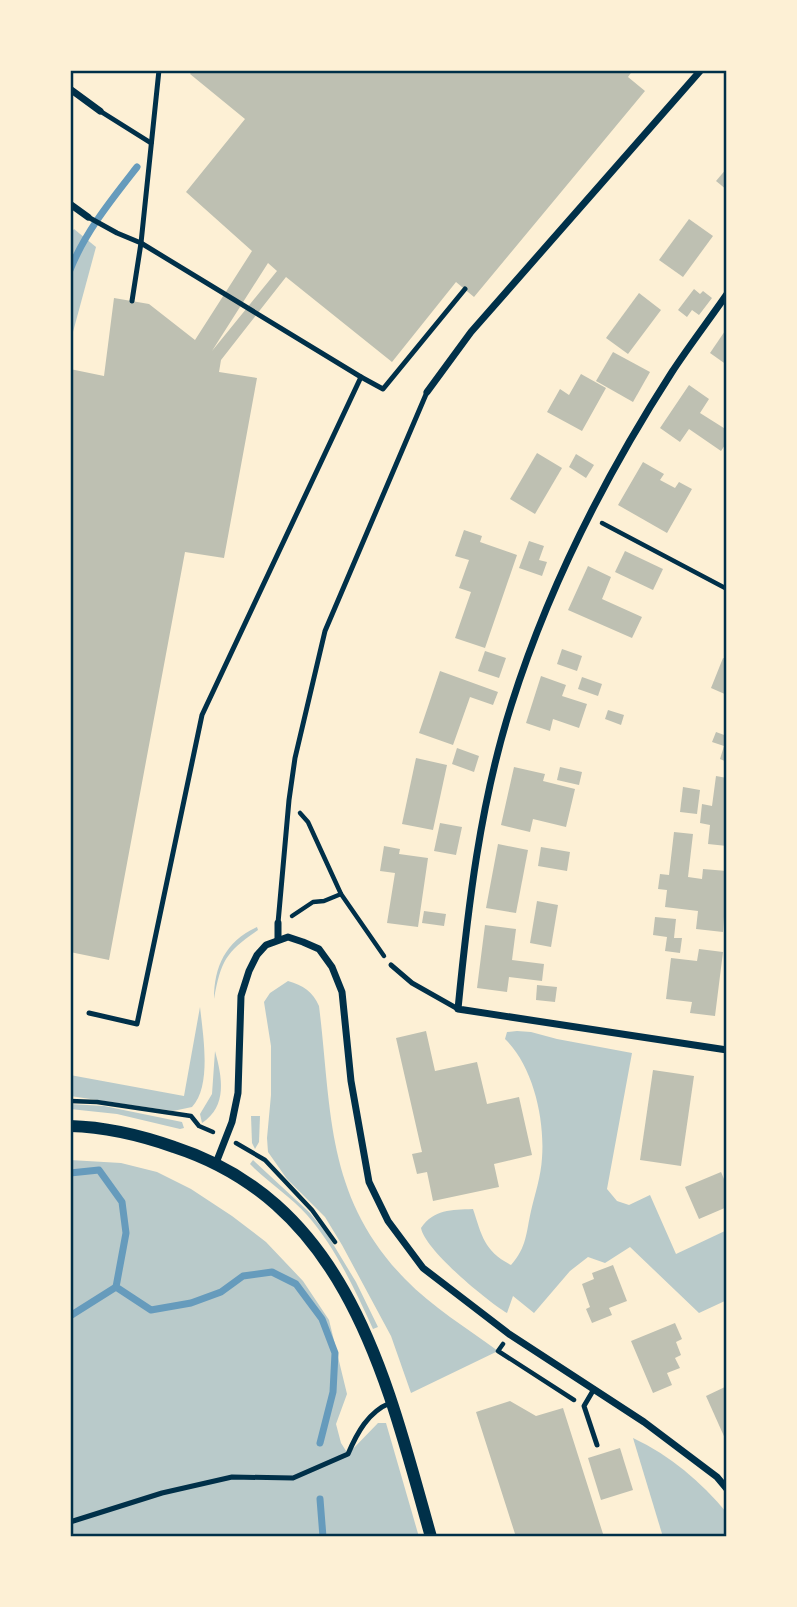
<svg xmlns="http://www.w3.org/2000/svg" width="797" height="1607" font-family="'DM Sans',sans-serif">
  <style>
    .green { fill: #b9caca }
    .lines { fill: none; stroke-linecap: round; stroke-linejoin: round }
    .stream { stroke: #669bbc; stroke-width: 7 }
    .building { fill: #bec0b2; fill-rule: evenodd }
    .path { stroke: #003049; stroke-width: 4.5 }
    .service { stroke: #003049; stroke-width: 5 }
    .minor { stroke: #003049; stroke-width: 7 }
    .tertiary { stroke: #003049; stroke-width: 12 }
    .neatline { fill: none; stroke: #003049; stroke-width: 2.5 }
  </style>
  <rect width="100%" height="100%" fill="#fdf0d5"/>
  <g class="green">
    <polygon points="74,229 96,247 70,343 70,235"/>
    <path d="M257,927L258,930C226,952 221,960 214,999C214,966 226,941 257,927Z"/>
    <path d="M288,981C303,985 313,992 319,1006C332,1111 325,1196 405,1279C432,1307 467,1328 498,1351L411,1393L391,1336L342,1245L325,1217L287,1179L268,1152L267,1138L271,1095V1046L264,1002L270,993Z"/>
    <path d="M200,1007C203,1035 212,1086 192,1107L173,1111L70,1096V1075L184,1096Z"/>
    <path d="M517,1031L531,1032L557,1039L632,1053L607,1189L617,1201L629,1205L650,1195L676,1254L727,1230V1300L699,1313L630,1247L605,1263L588,1257L570,1271L534,1313L513,1296L507,1313C487,1301 425,1250 421,1228C434,1209 451,1210 473,1209C482,1236 484,1251 511,1265C527,1247 526,1233 531,1211C535,1194 541,1176 542,1158C545,1119 533,1066 505,1039L507,1032Z"/>
    <path d="M215,1051C222,1077 228,1106 202,1123L200,1114L212,1094Z"/>
    <polygon points="70,1104 104,1106 182,1122 184,1128 180,1129 117,1114 70,1109"/>
    <polygon points="251,1116 260,1116 259,1142 255,1149 252,1143"/>
    <polygon points="70,1160 121,1163 157,1172 191,1189 232,1216 266,1242 303,1281 329,1320 347,1394 336,1424 341,1443 348,1454 378,1423 386,1423 419,1537 70,1537"/>
    <path d="M253,1160L309,1212L327,1234L356,1282L378,1327L373,1329C355,1290 336,1248 307,1215C292,1198 271,1184 254,1168L250,1164Z"/>
    <path d="M633,1438C671,1456 700,1481 727,1513V1537H663Z"/>
  </g>
  <g class="lines">
    <g class="stream">
      <path d="M70,270C85,232 112,199 137,167"/>
      <polyline points="70,1173 99,1170 122,1202 126,1233 116,1287 151,1310 191,1303 221,1292 243,1276 272,1272 296,1284 322,1319 335,1353 333,1392 320,1443"/>
      <polyline points="70,1316 116,1287"/>
      <polyline points="320,1499 323,1537"/>
    </g>
  </g>
  <g class="building">
    <path d="M193,70H633L628,77L645,91L474,297L456,282L392,362L286,277L221,360L219,372L257,378L224,558L185,552L109,960L70,952V369L104,376L114,298L149,304L195,340L252,251L186,192L245,119L190,74ZM268,263L277,271L212,351Z"/>
    <polygon points="727,168 727,190 716,181"/>
    <polygon points="689,219 713,236 683,277 659,260"/>
    <polygon points="694,289 700,294 703,291 712,298 699,315 692,310 687,317 678,310"/>
    <polygon points="639,293 661,310 628,354 606,338"/>
    <polygon points="727,328 727,365 710,353"/>
    <polygon points="613,352 650,372 633,402 596,381"/>
    <polygon points="581,374 606,388 582,431 547,412 560,389 569,395"/>
    <polygon points="689,385 709,399 700,413 727,430 727,442 721,451 689,429 680,442 660,428"/>
    <polygon points="537,453 562,468 535,514 510,499"/>
    <polygon points="576,454 594,465 586,478 569,467"/>
    <polygon points="643,462 664,474 660,480 675,488 679,482 692,489 667,533 618,505"/>
    <polygon points="464,530 482,536 480,542 517,555 485,648 455,638 471,592 459,588 469,560 455,556"/>
    <polygon points="529,541 544,546 539,560 547,562 542,576 519,568"/>
    <polygon points="625,551 663,569 653,590 615,572"/>
    <polygon points="588,566 611,577 602,599 642,617 632,638 568,610"/>
    <polygon points="562,649 582,656 577,671 557,664"/>
    <polygon points="485,651 506,658 499,678 478,671"/>
    <polygon points="723,658 727,659 727,695 711,688"/>
    <polygon points="440,671 498,692 493,705 470,697 453,745 419,733"/>
    <polygon points="541,676 566,685 562,696 587,704 579,728 553,719 550,731 526,723"/>
    <polygon points="582,677 602,684 598,696 578,689"/>
    <polygon points="608,710 624,715 621,725 605,719"/>
    <polygon points="716,732 727,736 727,762 720,759 724,746 712,742"/>
    <polygon points="457,748 479,756 474,772 452,764"/>
    <polygon points="416,758 447,765 433,830 402,824"/>
    <polygon points="514,767 545,774 543,781 575,789 566,827 533,819 530,832 501,825"/>
    <polygon points="560,767 582,772 579,785 557,780"/>
    <polygon points="716,776 727,778 727,846 708,844 710,825 700,823 702,804 712,806"/>
    <polygon points="683,787 700,790 697,814 680,812"/>
    <polygon points="440,823 462,827 456,855 434,851"/>
    <polygon points="674,832 693,834 688,877 702,879 703,869 727,871 723,932 696,929 698,911 665,907 667,890 658,889 660,874 669,875"/>
    <polygon points="498,844 528,850 516,913 486,908"/>
    <polygon points="384,846 400,849 399,854 428,858 418,927 387,923 395,873 380,871"/>
    <polygon points="541,847 570,852 567,871 538,866"/>
    <polygon points="537,901 558,905 551,947 530,943"/>
    <polygon points="424,911 446,914 444,926 422,923"/>
    <polygon points="655,917 676,919 674,938 682,938 680,953 665,951 667,937 653,935"/>
    <polygon points="485,925 516,929 512,960 544,964 542,981 509,977 507,992 477,988"/>
    <polygon points="699,949 723,952 715,1016 690,1013 692,1002 666,999 671,958 697,961"/>
    <polygon points="537,985 557,987 555,1002 536,1000"/>
    <polygon points="426,1031 435,1071 477,1062 487,1104 519,1097 532,1155 494,1164 499,1187 433,1201 427,1172 417,1174 412,1154 422,1152 396,1038"/>
    <polygon points="653,1070 694,1076 681,1166 640,1160"/>
    <polygon points="721,1172 727,1186 727,1207 699,1219 685,1187"/>
    <polygon points="613,1265 627,1301 609,1308 612,1315 592,1323 586,1309 590,1307 582,1284 594,1279 592,1273"/>
    <polygon points="675,1323 682,1339 676,1342 681,1355 675,1358 680,1368 667,1373 672,1385 653,1393 631,1341"/>
    <polygon points="727,1386 727,1443 706,1396"/>
    <polygon points="510,1401 536,1416 563,1408 604,1537 516,1537 476,1412"/>
    <polygon points="620,1448 633,1490 601,1500 588,1458"/>
  </g>
  <g class="lines">
    <g class="path">
      <polyline points="602,523 727,589"/>
      <polyline points="300,813 308,822 341,894 384,956"/>
      <polyline points="292,916 313,902 324,901 341,894"/>
      <polyline points="70,1101 97,1102 191,1116 199,1126 213,1132"/>
      <polyline points="236,1143 265,1160 312,1210 335,1242"/>
      <polyline points="503,1344 498,1351 574,1400"/>
    </g>
    <g class="service">
      <polyline points="100,111 151,143"/>
      <polyline points="88,217 117,233 141,243 361,377"/>
      <polyline points="132,301 141,243 159,70"/>
      <polyline points="278,923 289,800 295,758 325,631 427,392"/>
      <polyline points="391,965 412,983 458,1009"/>
      <polyline points="89,1013 137,1024 202,715 361,377 383,389 465,289"/>
      <polyline points="594,1389 584,1406 597,1445"/>
      <path d="M70,1522L162,1493L232,1477L293,1478L348,1454C357,1433 368,1412 390,1403"/>
    </g>
    <g class="minor">
      <polyline points="70,89 100,111"/>
      <polyline points="70,204 88,217"/>
      <path d="M727,294C709,320 689,346 672,372C605,476 548,588 511,706C480,804 468,907 458,1009L727,1050"/>
      <polyline points="427,392 471,332 701,70"/>
      <polyline points="278,923 278,939"/>
      <polyline points="216,1163 232,1122 238,1093 241,996 249,971 257,955 266,945 288,937 303,942 319,949 332,967 342,992 351,1081 369,1182 388,1221 423,1268 509,1334 644,1422 717,1477 727,1489"/>
    </g>
    <path class="tertiary" d="M70,1126C106,1127 140,1135 174,1147C349,1204 387,1381 431,1537"/>
  </g>
  <rect width="797" height="1607" fill="none" stroke="#fdf0d5" stroke-width="144"/>
  <rect x="72" y="72" width="653" height="1463" class="neatline"/>
</svg>
